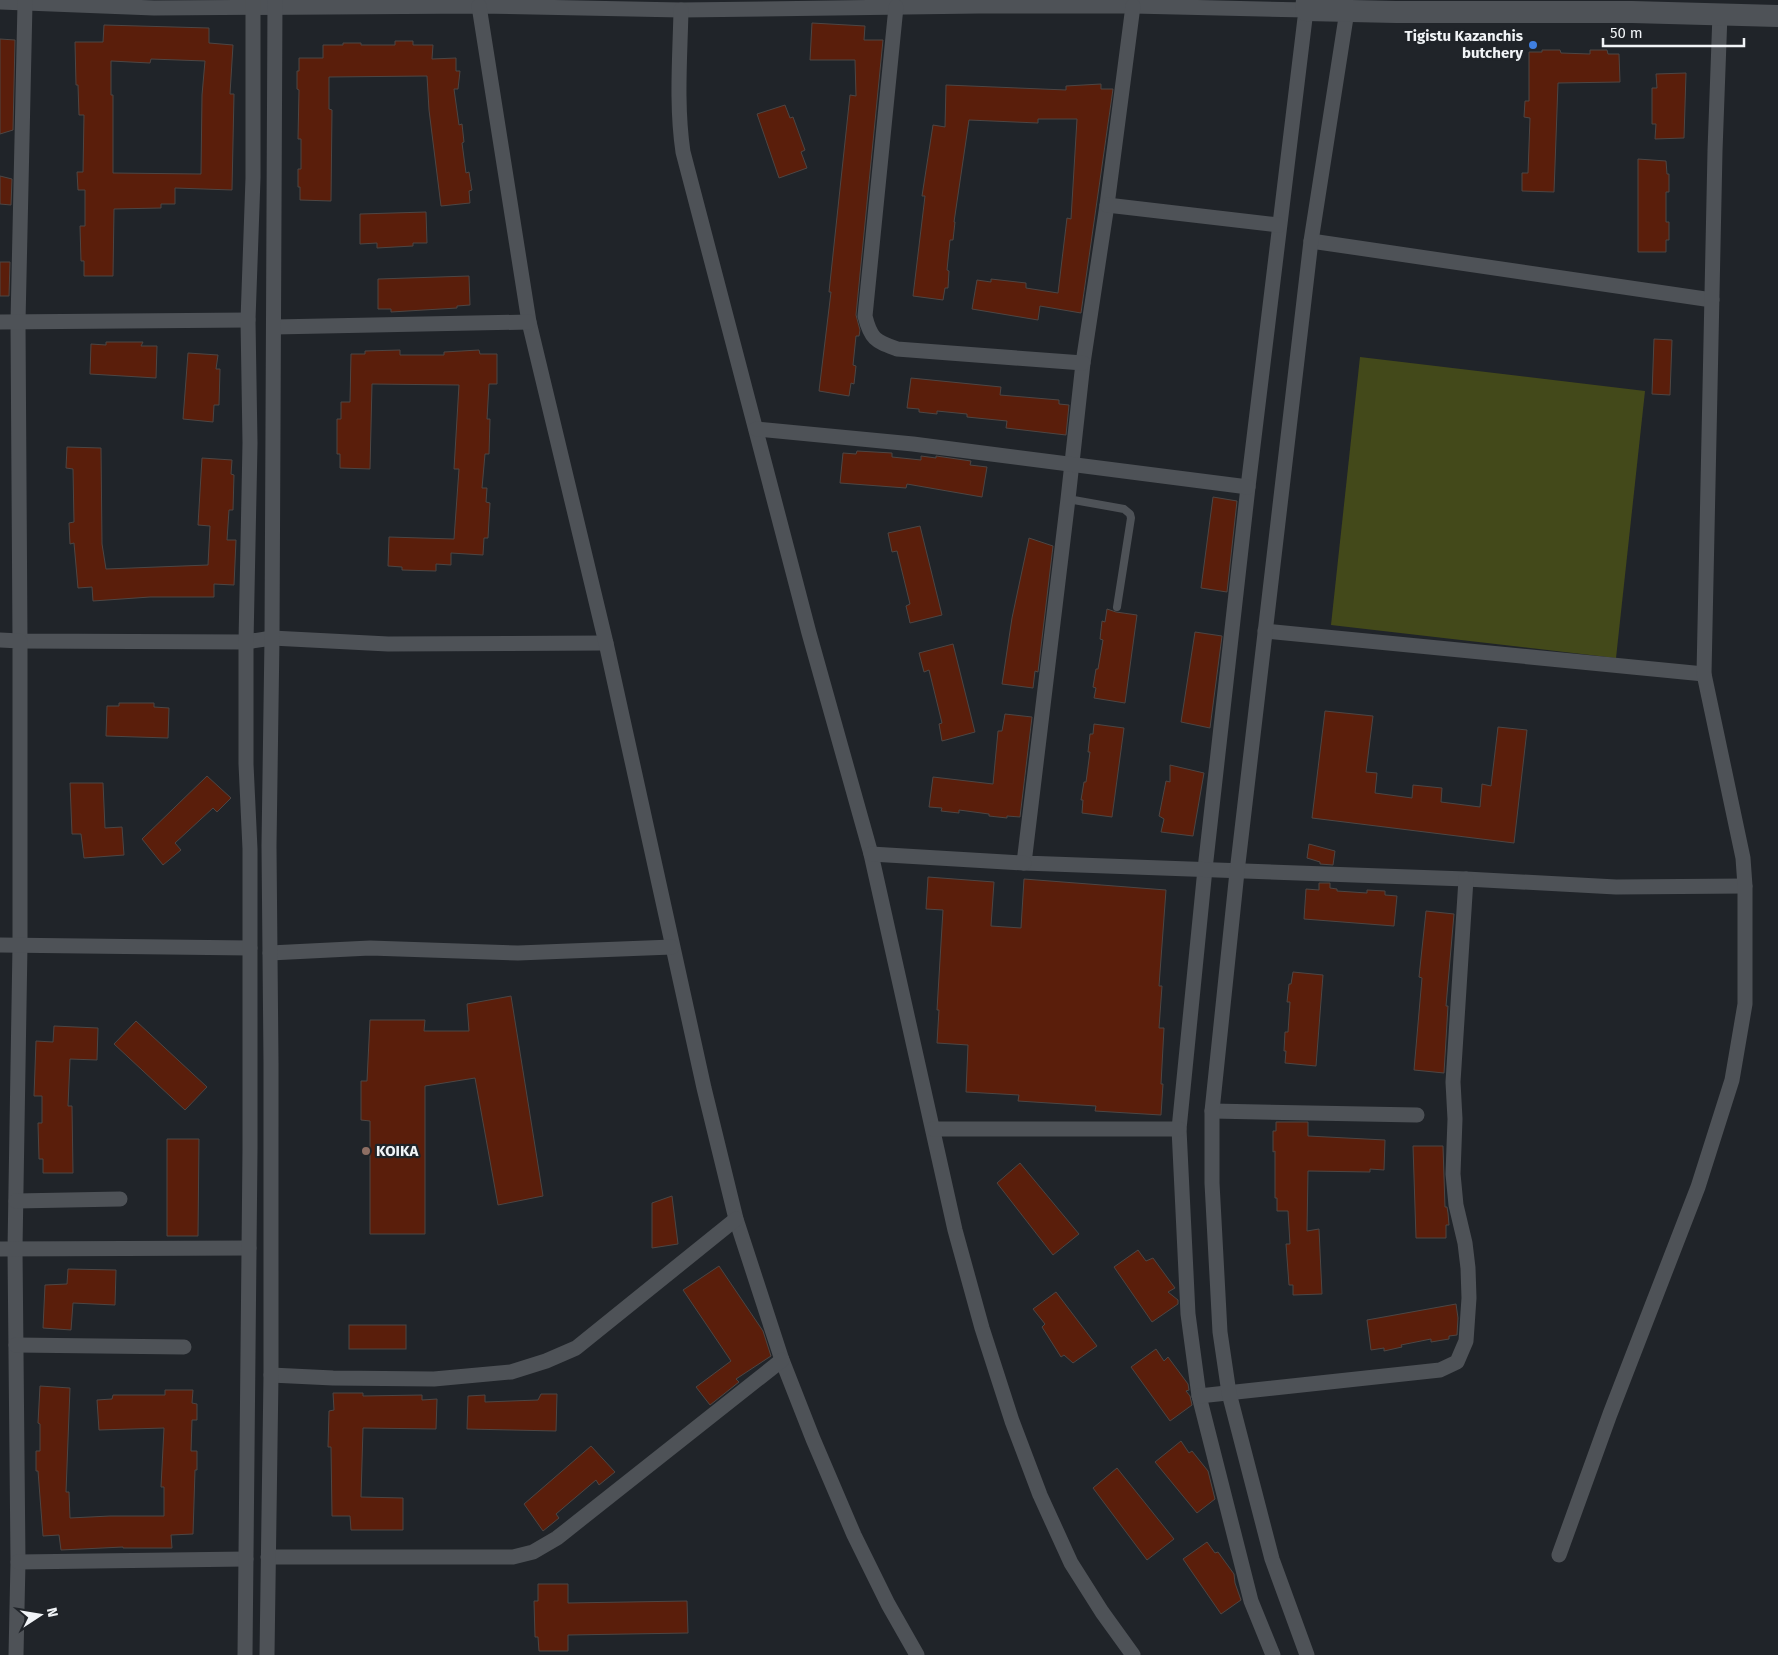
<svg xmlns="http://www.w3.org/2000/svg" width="1778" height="1655" font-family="'Fira Sans',sans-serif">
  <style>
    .green { fill: #43491a }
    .building { fill: #5a1e0b; stroke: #4d4644; fill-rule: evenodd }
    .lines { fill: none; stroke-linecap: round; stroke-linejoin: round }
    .lane { stroke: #4e5257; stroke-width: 8 }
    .street { stroke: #4e5257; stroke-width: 15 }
    .secondary { stroke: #4e5257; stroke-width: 22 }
    .shop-dot { fill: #3f7fe0; stroke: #202429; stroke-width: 2 }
    .education-dot { fill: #8d6e63; stroke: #202429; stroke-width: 2 }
    .labels { text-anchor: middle; stroke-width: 4.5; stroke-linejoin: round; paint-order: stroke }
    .poi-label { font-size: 15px; font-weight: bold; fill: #f1f4f7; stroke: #202429; text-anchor: end }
  </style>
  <rect width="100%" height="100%" fill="#202429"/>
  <polygon class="green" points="1360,357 1645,391 1616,658 1331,625"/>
  <g class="building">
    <polygon points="812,23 865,26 864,40 883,40 856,315 860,330 859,336 856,336 853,365 856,366 854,384 851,383 849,396 819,391 831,292 829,292 850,95 856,96 855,60 810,60"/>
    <path d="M104,25L209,28V43L233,45L230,94H234L232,190L175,188V204H161V208L114,209L113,276H84V261H81L80,226H85V190H78L77,172H83L84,115H79L78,85H76L75,42H103ZM151,59L205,61L202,95L201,174L113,173V95H111V61L150,63Z"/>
    <polygon points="0,39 15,40 13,130 0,134"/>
    <polygon points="395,41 413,41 413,45 433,45 432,59 456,58 456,71 460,71 458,89 454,89 459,125 462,124 464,142 462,143 466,173 469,172 472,190 469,191 470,203 441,206 429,110 427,76 329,77 329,109 332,110 331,201 300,200 300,187 298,187 298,169 301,169 301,139 298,139 299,90 297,89 297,71 299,71 299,58 323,58 323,45 343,45 343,43 361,43 361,45 395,45"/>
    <polygon points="1542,50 1560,50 1561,53 1590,54 1590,50 1607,50 1608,54 1619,54 1620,82 1558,83 1554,192 1522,191 1522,173 1528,173 1530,118 1524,117 1525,101 1529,101 1529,52 1542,52"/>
    <polygon points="1686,73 1684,138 1655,139 1656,124 1652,124 1652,88 1657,88 1656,74"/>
    <polygon points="1101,84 1101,89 1113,89 1081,313 1040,306 1038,320 972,309 977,280 991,282 991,279 1026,283 1026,288 1058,293 1067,218 1071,219 1077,119 1038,119 1038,123 969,120 954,222 955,222 953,240 950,240 947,270 949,271 948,288 945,288 943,300 913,296 925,196 922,196 933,125 945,127 946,85 1066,90 1066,86"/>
    <polygon points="785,105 790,118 793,117 805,150 801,152 807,168 779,178 757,114"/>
    <polygon points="1638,159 1666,161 1667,174 1669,174 1669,192 1666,192 1666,222 1669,222 1669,240 1666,240 1666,252 1638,252"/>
    <polygon points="0,176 12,179 11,205 0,204"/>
    <polygon points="426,212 427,243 413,243 413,246 377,248 377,243 360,244 360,214"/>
    <polygon points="0,262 10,262 9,296 0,296"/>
    <polygon points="469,276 470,305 457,306 457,308 391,312 391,309 378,309 378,279"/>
    <polygon points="1654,339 1672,340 1670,395 1652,394"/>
    <polygon points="106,342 143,342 141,346 157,346 156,378 90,374 91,344 106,345"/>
    <polygon points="400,350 400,355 444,355 444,352 479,350 480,354 497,354 497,384 489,384 487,419 490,419 489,454 485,454 482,488 487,488 486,502 490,503 488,538 484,538 483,555 451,553 451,565 436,564 436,571 402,570 402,567 388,566 389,537 454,539 459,469 454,469 459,385 372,384 370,469 340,468 340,454 337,454 337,419 341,419 341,402 350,402 351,354 365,354 365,351"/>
    <polygon points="188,353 218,355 216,369 220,369 219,405 214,405 213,422 183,419"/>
    <polygon points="911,378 1001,387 1000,395 1059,400 1059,404 1069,405 1066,435 1006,428 1007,421 967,417 967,414 937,411 937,414 919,412 919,409 907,408"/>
    <polygon points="67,447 101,448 102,544 106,569 208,565 210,526 198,525 202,458 232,460 231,474 234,475 233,510 229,510 227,540 236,540 234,585 214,584 214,597 150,597 93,601 92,587 78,588 74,543 70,544 69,523 74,522 73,469 66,468"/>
    <polygon points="857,451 892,453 892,457 921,460 921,456 936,458 936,456 971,461 970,465 987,467 982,497 907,484 906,488 840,483 843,453 856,454"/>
    <polygon points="1213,497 1237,501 1227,592 1201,588"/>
    <polygon points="920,526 942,615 910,623 906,606 910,604 897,551 892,552 888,533"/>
    <polygon points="1029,538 1053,546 1038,672 1035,671 1033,688 1002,684 1012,618"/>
    <polygon points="1107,609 1116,612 1137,615 1125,703 1094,698 1096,688 1093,687 1096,669 1098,669 1103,640 1100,639 1102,621 1105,622"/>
    <polygon points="1195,632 1222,636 1210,728 1181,722"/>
    <polygon points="953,644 975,732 942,741 939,724 942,723 929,670 924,672 919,653"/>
    <polygon points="119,703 154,703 154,707 169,708 168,738 106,736 107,706 119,706"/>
    <polygon points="1325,711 1373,716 1366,772 1377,773 1375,793 1412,798 1413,785 1442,788 1441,802 1480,807 1482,784 1491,786 1498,727 1527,730 1514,843 1312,818"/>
    <polygon points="1005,714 1032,717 1020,817 1007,816 1007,818 989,816 989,814 959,810 959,813 941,811 942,808 929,807 933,777 993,784 998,731 1002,731"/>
    <polygon points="1094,724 1124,728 1112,817 1082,813 1083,800 1081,800 1084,782 1086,782 1090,752 1088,752 1090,734 1093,734"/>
    <polygon points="1170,765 1204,773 1193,836 1161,832 1164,819 1159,816 1166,781 1170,782"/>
    <polygon points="207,776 231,798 217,812 213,808 175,843 181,850 163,865 142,839"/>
    <polygon points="70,783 103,783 105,828 122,827 124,855 84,858 81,834 72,834"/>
    <polygon points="1309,844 1335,851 1333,865 1320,864 1320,862 1307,858"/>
    <polygon points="928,877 994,882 991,926 1021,928 1024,879 1166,890 1159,986 1162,986 1159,1028 1164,1028 1161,1084 1163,1084 1161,1115 1095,1111 1096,1106 1018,1101 1019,1095 966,1092 968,1045 937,1043 939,1010 937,1010 943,910 926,909"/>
    <polygon points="1319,883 1330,883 1330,888 1337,889 1337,891 1367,893 1367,890 1385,891 1385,895 1397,896 1394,926 1304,919 1306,889 1319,890"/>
    <polygon points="1426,911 1454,914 1446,1006 1448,1006 1444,1073 1414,1070 1422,978 1419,977"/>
    <polygon points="1293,972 1323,975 1316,1066 1285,1063 1286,1051 1284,1051 1285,1032 1288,1032 1290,1002 1287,1002 1289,984 1291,984"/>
    <polygon points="511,996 543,1196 498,1205 475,1078 425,1086 425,1234 370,1234 370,1121 361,1120 361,1081 367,1081 370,1020 425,1020 424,1031 469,1031 467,1004"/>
    <polygon points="136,1021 207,1087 185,1110 114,1044"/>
    <polygon points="54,1026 98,1028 97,1060 70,1059 68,1106 72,1106 73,1173 43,1173 43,1159 39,1159 38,1123 42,1123 42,1096 34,1096 36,1041 53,1042"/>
    <polygon points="1276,1122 1308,1122 1308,1136 1385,1140 1384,1170 1370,1169 1370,1172 1308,1171 1307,1231 1319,1229 1322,1294 1293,1295 1293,1285 1289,1285 1286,1244 1290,1244 1288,1211 1277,1211 1277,1198 1275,1198 1275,1151 1273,1152 1273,1131 1276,1131"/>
    <polygon points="167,1139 199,1139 198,1236 167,1236"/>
    <polygon points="1413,1146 1443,1146 1445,1207 1447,1207 1448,1213 1449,1225 1446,1225 1446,1238 1416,1238"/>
    <polygon points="1020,1163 1079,1234 1053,1255 997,1183"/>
    <polygon points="672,1196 678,1244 652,1248 652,1203"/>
    <polygon points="1138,1250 1146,1261 1153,1258 1175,1288 1168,1292 1178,1300 1178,1304 1152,1322 1114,1267"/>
    <polygon points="719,1266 763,1331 771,1356 736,1379 739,1382 710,1405 696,1387 731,1361 683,1290"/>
    <polygon points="68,1269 116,1270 115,1305 73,1303 71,1330 43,1328 45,1285 67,1284"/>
    <polygon points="1056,1292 1097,1346 1073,1363 1064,1355 1061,1357 1042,1327 1045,1324 1033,1309"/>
    <polygon points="1456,1304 1458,1318 1457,1335 1449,1336 1449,1339 1431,1342 1431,1339 1401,1345 1402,1347 1384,1351 1384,1348 1371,1350 1367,1320"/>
    <rect x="349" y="1325" width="57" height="24"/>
    <polygon points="1156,1349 1164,1361 1168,1357 1188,1384 1189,1390 1186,1391 1190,1396 1192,1405 1170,1421 1131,1367"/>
    <polygon points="40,1386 70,1388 66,1492 69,1492 70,1518 110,1516 164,1516 164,1487 161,1487 164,1428 99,1430 97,1400 112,1399 113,1395 165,1395 165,1390 193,1390 192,1403 197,1404 197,1420 192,1420 191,1451 197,1451 197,1470 195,1470 193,1534 171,1535 172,1548 123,1548 123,1547 61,1550 59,1535 43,1536 38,1471 36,1471 36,1451 40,1451 40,1424 38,1423"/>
    <polygon points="333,1393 363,1393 363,1396 422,1395 422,1400 437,1399 436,1429 363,1428 361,1497 403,1498 403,1530 351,1530 350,1516 332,1516 331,1447 328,1447 329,1411 334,1410"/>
    <polygon points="541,1394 557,1394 556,1431 467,1429 468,1396 485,1395 485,1402 538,1400"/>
    <polygon points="1181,1441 1189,1453 1192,1451 1208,1471 1215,1499 1197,1513 1155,1462"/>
    <polygon points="591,1446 615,1472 599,1485 596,1480 556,1514 559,1518 543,1531 524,1504"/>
    <polygon points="1117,1468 1174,1539 1147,1560 1093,1488"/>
    <polygon points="1207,1542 1215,1553 1218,1552 1234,1574 1235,1583 1241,1600 1221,1614 1183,1559"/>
    <polygon points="538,1584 568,1584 568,1603 687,1601 688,1633 568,1635 568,1651 539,1651 538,1637 535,1637 534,1601 538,1601"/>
  </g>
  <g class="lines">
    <polyline class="lane" points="1068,499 1124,509 1130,514 1131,518 1117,607"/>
    <g class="street">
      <polyline points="0,2 154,8 479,6 681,10 979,6 1133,6 1306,10 1248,487 1205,869 1179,1129 1188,1314 1199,1396 1251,1601 1273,1655"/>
      <polyline points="25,3 18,322 20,641 246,642 272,638 388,644 606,643"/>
      <polyline points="479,6 529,322 606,643 704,1088 736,1219 782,1360 813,1439 854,1535 888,1604 917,1655"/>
      <polyline points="1133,6 1107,205 1083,363 1068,499 1024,863 1466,879 1616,887 1745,886"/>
      <path d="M896,7L865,316C871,340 876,341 897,349L1083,363"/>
      <path d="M681,10C680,57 676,105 683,152L809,633L871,854L955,1230L982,1328L1012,1421L1040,1495L1071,1563L1102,1612L1133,1655"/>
      <polyline points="1107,205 1279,225"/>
      <polyline points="1311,241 1712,300"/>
      <polyline points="0,322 248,320"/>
      <polyline points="274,327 529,322"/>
      <polyline points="756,429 913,444 1248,487"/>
      <polyline points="1265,631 1704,674"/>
      <polyline points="0,640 20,641 20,945 15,1249 18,1562 16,1655"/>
      <polyline points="871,854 1024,863"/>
      <polyline points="0,945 250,948"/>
      <polyline points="270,953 370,948 518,953 672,947"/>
      <polyline points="1212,1111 1417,1115"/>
      <polyline points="933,1129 1179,1129"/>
      <polyline points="16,1201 120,1199"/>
      <polyline points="0,1249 249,1248"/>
      <polyline points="16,1345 184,1347"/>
      <polyline points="271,1375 333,1378 434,1379 511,1372 546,1361 576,1348 736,1219"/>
      <polyline points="1199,1396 1440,1370 1457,1362 1466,1341 1469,1298 1468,1268 1465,1243 1456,1205 1453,1174 1455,1119 1453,1082 1466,879"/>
      <polyline points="1559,1555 1610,1414 1698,1187 1732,1080 1745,1004 1745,886 1743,858 1704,674 1715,151 1720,14"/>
      <polyline points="268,1557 513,1557 533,1552 557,1538 782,1360"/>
      <polyline points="18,1562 246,1559"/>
      <polyline points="245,1655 250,1149 250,849 246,764 246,642 250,443 248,320 253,178 253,0"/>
      <polyline points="267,1655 271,1375 271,1063 269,846 272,638 275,0"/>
      <polyline points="1307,1655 1272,1559 1229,1393 1220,1332 1212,1183 1212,1111 1237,872 1311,241 1347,11"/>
    </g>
    <polyline class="secondary" points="1307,0 1306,10 1396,12 1632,12 1778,16"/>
  </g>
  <circle class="shop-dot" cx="1533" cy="45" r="5"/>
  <circle class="education-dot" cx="366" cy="1151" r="5"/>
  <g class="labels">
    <g class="poi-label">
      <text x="1523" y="41">Tigistu Kazanchis<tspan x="1523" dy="17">butchery</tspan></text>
      <text x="376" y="1156" text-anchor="start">KOIKA</text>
    </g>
  </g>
  <g transform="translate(40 1615) rotate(78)" stroke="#202429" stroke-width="4" paint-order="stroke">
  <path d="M0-4L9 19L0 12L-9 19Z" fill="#f1f4f7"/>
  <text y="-8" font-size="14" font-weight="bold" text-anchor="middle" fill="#f1f4f7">N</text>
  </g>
  <path d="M1603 38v8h141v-8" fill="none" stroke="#f1f4f7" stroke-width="2.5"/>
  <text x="1610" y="38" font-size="15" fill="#f1f4f7" stroke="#202429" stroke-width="4" paint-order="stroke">50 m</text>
</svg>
